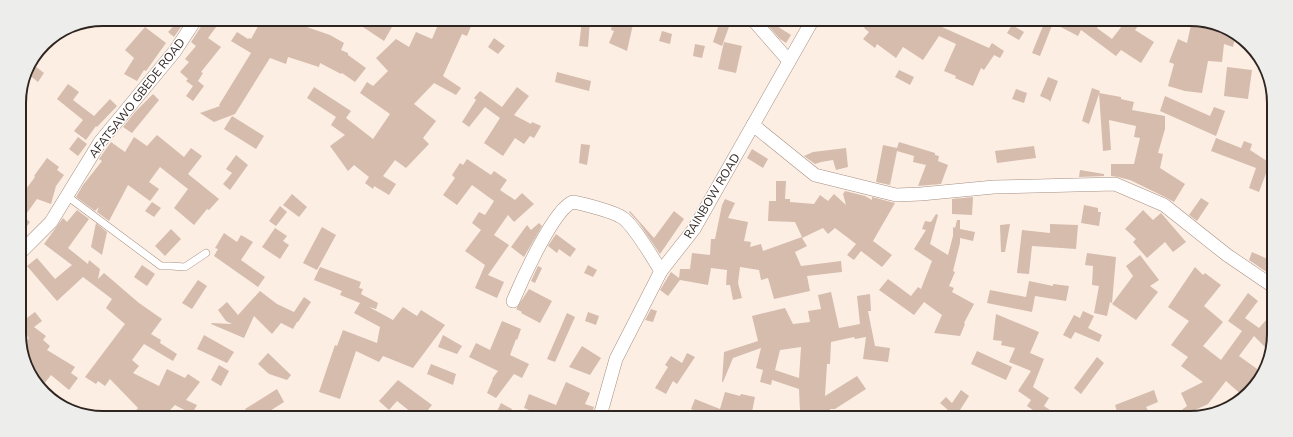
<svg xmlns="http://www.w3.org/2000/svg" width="1293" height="437" font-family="'Nunito Sans',sans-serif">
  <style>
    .building { fill: #d5bcad; fill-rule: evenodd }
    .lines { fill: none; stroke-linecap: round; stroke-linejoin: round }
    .service-casing { stroke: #a68f81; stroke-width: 8 }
    .minor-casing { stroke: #a68f81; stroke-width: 14 }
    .service { stroke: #fff; stroke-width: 7 }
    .minor { stroke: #fff; stroke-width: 13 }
    .labels { text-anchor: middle; stroke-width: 3; stroke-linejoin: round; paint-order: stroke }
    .street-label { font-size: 12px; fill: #2f2520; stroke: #fefefe }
    .rim { fill: none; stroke: #2f2520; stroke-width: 2 }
  </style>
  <rect width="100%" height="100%" fill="#fdeee4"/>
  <g class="building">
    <polygon points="180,19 183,19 185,21 174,37 168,32"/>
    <polygon points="206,19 222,19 208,38 221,47 201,72 203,73 198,81 204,86 193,101 186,96 193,86 186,81 188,79 180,72 189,62 185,59 196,46 191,42"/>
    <polygon points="262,19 303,20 301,25 330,35 344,43 341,50 348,53 348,55 366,68 355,82 342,73 341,74 320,63 319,67 288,57 286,64 270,58 235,114 214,122 200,113 220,106 219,105 251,53 231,41 237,32 248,39 249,38 251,39"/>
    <polygon points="368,20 396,20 384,41 363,27"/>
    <polygon points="440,20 464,20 472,24 467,36 462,34 443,76 461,88 456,95 434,83 414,104 436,121 423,138 429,144 406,168 395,160 383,176 396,184 389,195 374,186 373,189 365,183 369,177 354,165 348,171 330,146 345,135 331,125 336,117 307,98 314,87 351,111 346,118 373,139 390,114 360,93 367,82 373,86 388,71 376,58 396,39 409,47 416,32 432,39"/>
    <polygon points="582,20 590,20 588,47 579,46"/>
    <polygon points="613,20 634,20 627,51 609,43 614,31 611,30"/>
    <polygon points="720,21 730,24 722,46 713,42"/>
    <polygon points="764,21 769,21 791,35 786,43 780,39"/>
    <polygon points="869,21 946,21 942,27 989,48 992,43 1004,51 1000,58 994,55 984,70 981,68 973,86 955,78 956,76 944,71 956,44 939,36 923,60 903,47 896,58 877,44 875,48 863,39 869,32 864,28"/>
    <polygon points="1045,21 1101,22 1097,28 1112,39 1125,22 1141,22 1135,30 1154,42 1141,63 1121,50 1116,56 1081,30 1078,36 1053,23 1040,56 1032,53"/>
    <polygon points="1012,25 1024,32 1019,40 1007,33"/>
    <polygon points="1191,25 1225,33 1225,35 1235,38 1233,47 1224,44 1222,62 1208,61 1202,93 1185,91 1168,86 1174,64 1169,62 1178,39 1187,43"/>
    <polygon points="145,27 166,43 146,71 144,70 137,81 124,74 134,58 125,50"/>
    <polygon points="662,31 672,34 670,44 659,41"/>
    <polygon points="494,38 505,46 498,54 488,47"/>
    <polygon points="724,42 742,46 736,73 718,69"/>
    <polygon points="695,44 705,46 702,58 693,56"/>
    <polygon points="35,66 44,73 38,82 28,74"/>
    <polygon points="1227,67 1252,70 1248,99 1224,96"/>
    <polygon points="899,70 914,77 910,85 895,77"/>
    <polygon points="557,72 591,81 589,91 555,82"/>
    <polygon points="1048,77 1058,81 1050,102 1049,100 1040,96"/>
    <polygon points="68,84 79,92 73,100 94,116 110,99 117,106 97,127 96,126 86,140 74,131 83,120 57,99"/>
    <polygon points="517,87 529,96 514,115 531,124 532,122 541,126 534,138 530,136 524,144 515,138 503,156 484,143 500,118 485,107 469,127 462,122 476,100 474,98 480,91 502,107"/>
    <polygon points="1092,88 1100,91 1089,124 1082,121"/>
    <polygon points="1016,89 1027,93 1024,103 1012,99"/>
    <polygon points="1099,93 1121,97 1121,99 1134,102 1132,110 1165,116 1165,129 1158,153 1163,154 1160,168 1185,184 1174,202 1167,198 1130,180 1118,177 1111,176 1111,164 1134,164 1140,138 1134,137 1136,126 1109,120 1111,150 1103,151"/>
    <polygon points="153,94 159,100 132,133 123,127 136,111"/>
    <polygon points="1165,96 1210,116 1214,107 1225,111 1216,136 1160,111"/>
    <polygon points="232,116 264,136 256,149 224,129"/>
    <polygon points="157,135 184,157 191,148 202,156 188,174 219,199 209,210 207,209 194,225 174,208 188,189 160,167 149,182 159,189 150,201 128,185 109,221 97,212 99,207 95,211 76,197 83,185 102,161 99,159 111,142 125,152 134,137 147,146"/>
    <polygon points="78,137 87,144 78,156 69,149"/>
    <polygon points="1216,138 1241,148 1244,141 1252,144 1250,150 1270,163 1259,192 1249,188 1256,168 1211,151"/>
    <polygon points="899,142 935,153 935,155 939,156 938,161 948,165 941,184 918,186 926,165 913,162 914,156 897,151 890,185 876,182 883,145 897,148"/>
    <polygon points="581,144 590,145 587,165 579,163"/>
    <polygon points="1034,146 1036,158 997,163 995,151"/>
    <polygon points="846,148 848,167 836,170 833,160 821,162 815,164 804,156 813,152"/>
    <polygon points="752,149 768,159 763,168 747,158"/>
    <polygon points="236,155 248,165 230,190 223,184 232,173 226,169"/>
    <polygon points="47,158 59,167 57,170 64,175 56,186 51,204 37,199 24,217 30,222 20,236 20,197 35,177 34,176"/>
    <polygon points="467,159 491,175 494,171 507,180 500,190 515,200 522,193 534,204 514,222 508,215 494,235 509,245 488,275 504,282 497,298 475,288 485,265 465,251 481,230 472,223 479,212 485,215 494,201 472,185 457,205 443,195 455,178 452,175 460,163 463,165"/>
    <polygon points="1080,170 1104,174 1104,176 1079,177"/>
    <polygon points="776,181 786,181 785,199 790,199 790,202 814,204 820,195 828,201 834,194 846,205 843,194 845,191 865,196 872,200 872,197 895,203 873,241 892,255 882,267 861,251 854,260 847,255 856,244 835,228 828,234 823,228 802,238 807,246 795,252 801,266 841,261 842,272 807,276 810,291 774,299 768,278 761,280 759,270 740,267 738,283 742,298 733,300 730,285 726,285 727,270 711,268 708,285 680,280 668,296 660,290 671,272 679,278 680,269 690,269 692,253 710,255 711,239 715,239 722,205 725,199 735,203 728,218 748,222 744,241 751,242 750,247 761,244 763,251 802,237 795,222 768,221 769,201 776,201"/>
    <polygon points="292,194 307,207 299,217 283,205"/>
    <polygon points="973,197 972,215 952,214 952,199"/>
    <polygon points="1201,198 1209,203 1197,221 1189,215"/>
    <polygon points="152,202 161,208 154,217 145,211"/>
    <polygon points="1084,205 1098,208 1098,212 1101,212 1099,226 1081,223"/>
    <polygon points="280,206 287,212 276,226 269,221"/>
    <polygon points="77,210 89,219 68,248 88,264 89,260 100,269 98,279 104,273 139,303 162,319 151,334 161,340 160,343 177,354 173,361 144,344 132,360 139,366 133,373 159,386 167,369 185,378 188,374 200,382 186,400 197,405 192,414 175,405 165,415 132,415 138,408 110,379 105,386 98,381 96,384 85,377 125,324 106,308 112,299 83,277 57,301 27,266 37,258 55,279 72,265 44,244 63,218 67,222"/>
    <polygon points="1143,210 1153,220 1161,213 1186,242 1173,252 1165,242 1147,258 1133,242 1136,239 1125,229"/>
    <polygon points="630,211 654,238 674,211 684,219 660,254 639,223 629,212"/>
    <polygon points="936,214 938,215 930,244 948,255 953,236 953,227 955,228 957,220 960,220 960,229 975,232 973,241 960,238 960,243 953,271 955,272 949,286 954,288 952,292 974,304 964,323 965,324 960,336 934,333 942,315 924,302 914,315 879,290 888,279 911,296 918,287 921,289 932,261 914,249 926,230 922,229 925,221 931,222"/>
    <polygon points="96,223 107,232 102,255 91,247"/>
    <polygon points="539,223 542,226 524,257 511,247 527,225 531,230"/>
    <polygon points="1010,224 1005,252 1001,252 1000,225"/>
    <polygon points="1050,224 1078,225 1076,249 1032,246 1029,274 1017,273 1022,230 1050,233"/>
    <polygon points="322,227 336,235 317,270 303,263"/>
    <polygon points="275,228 287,236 283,241 289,245 280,259 262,247"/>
    <polygon points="171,229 181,239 165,256 155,246"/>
    <polygon points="224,233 237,242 241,235 253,242 241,260 265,277 258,287 214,256 218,249 215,248"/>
    <polygon points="556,234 576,249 570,257 559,249 557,253 548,246"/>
    <polygon points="1252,252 1272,261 1271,275 1249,260"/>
    <polygon points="1087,253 1116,257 1112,303 1110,302 1107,316 1094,313 1099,286 1092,285 1093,266 1085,265"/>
    <polygon points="1140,255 1159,280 1150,286 1158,292 1136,320 1112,304 1133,276 1126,266"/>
    <polygon points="142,265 155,274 147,286 134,277"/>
    <polygon points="588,265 597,270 593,277 584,273"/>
    <polygon points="538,266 542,268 535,283 531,281"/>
    <polygon points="320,267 361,282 359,288 363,289 361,294 378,303 376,309 369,307 393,320 403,307 417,316 421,310 445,325 413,368 383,356 379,362 356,351 340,399 319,392 335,345 337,346 343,330 377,343 380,327 354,313 360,303 340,295 342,291 314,280"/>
    <polygon points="1195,267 1203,275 1205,273 1221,285 1204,306 1223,322 1203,346 1221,360 1242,331 1228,321 1248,293 1258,301 1245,318 1259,328 1267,319 1271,323 1271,353 1254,336 1239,356 1260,371 1252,381 1253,382 1244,397 1226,381 1208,404 1193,411 1198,417 1171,418 1187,406 1181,393 1203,382 1181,366 1188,357 1171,345 1189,321 1168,307"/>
    <polygon points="198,280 207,286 192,309 182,303"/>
    <polygon points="1029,281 1053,286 1053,284 1069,286 1066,301 1035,296 1032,312 987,303 990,290 1026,297"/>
    <polygon points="529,289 552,301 540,323 521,313 522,312 516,309"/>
    <polygon points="260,291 277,304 294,312 304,297 311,302 298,322 297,322 293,329 281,323 272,334 254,316 244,338 211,324 212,323 232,324 226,321 218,310 227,302 238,315"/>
    <path d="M831,292L839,328L860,324L857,296L870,294L871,311H868L875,346L890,348L888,362L863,359L866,337L855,339L854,337L831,342L830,364H827L825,396L857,376L866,389L835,409H830V417H808V410L800,411L799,389L772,380L771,385L760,382L763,370L756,368L761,348L733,358L723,382H722L724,352L758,341L752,316L785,308L793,324L810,322L808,311L821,309L818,295ZM801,347L799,378L775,370L780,350Z"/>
    <polygon points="651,309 657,311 653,322 645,320"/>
    <polygon points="1083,311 1094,316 1088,328 1102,335 1099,342 1075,332 1071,339 1063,335 1074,315 1080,318"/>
    <polygon points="35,312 42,321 34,327 46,336 43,340 50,346 47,350 75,367 71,373 78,378 69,390 51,375 40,389 21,350 29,338 20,325 20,323"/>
    <polygon points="588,312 599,316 596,325 585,321"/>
    <polygon points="567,313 575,317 555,362 547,359"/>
    <polygon points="996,314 1039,332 1030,353 1044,359 1033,387 1049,398 1044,406 1053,412 1050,417 1043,417 1027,406 1031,400 1018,391 1031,371 1009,362 1015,348 1001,345 1002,341 993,340"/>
    <polygon points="502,321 521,329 517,340 516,339 510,355 529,364 522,378 514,374 496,398 487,393 493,379 492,379 498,371 469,357 476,343 490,350"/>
    <polygon points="204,335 234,352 227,363 197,349"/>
    <polygon points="443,335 462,346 457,354 438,347"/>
    <polygon points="582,346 601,358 590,375 569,367"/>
    <polygon points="977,351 1012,367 1006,380 971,364"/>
    <polygon points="268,353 291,375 287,380 269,374 258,364"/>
    <polygon points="687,353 695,357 677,384 673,381 666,394 655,388 668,367 665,365 671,356 682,363"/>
    <polygon points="1097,357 1104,363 1081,394 1074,388"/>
    <polygon points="431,364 456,374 453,385 427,374"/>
    <polygon points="219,365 229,371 221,386 211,380"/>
    <polygon points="398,380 432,405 423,416 416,416 397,401 389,410 379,401"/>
    <polygon points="566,382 590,393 585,404 594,407 591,416 544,416 524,408 529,394 556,405"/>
    <polygon points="277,389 284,402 262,416 238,415 246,410 245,409"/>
    <polygon points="961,390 969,396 960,410 964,414 962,417 956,417 940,403 946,397 952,403"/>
    <polygon points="1154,390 1158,402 1146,407 1152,418 1119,418 1115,405"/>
    <polygon points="725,392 740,396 741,394 755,397 751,417 709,417 691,409 695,399 720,409"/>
    <polygon points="501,403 512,409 509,416 495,416"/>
  </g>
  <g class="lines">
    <defs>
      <polyline id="service" points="67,196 161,266 171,266 185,267 206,253"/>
      <g id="minor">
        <polyline points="754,21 789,61"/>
        <polyline points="753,125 815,175 896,195 921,194 994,187 1115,184 1164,205 1227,255 1271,285"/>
        <polyline points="20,253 51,222 100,142 175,51 196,19"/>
        <path d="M513,301C521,282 554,208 573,202C584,204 615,212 623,218C635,227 652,257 661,271"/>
        <polyline points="600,416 616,359 661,271 694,229 812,21"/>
      </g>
    </defs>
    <use href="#service" class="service-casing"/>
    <use href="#minor" class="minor-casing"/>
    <use href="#service" class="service"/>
    <use href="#minor" class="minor"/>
  </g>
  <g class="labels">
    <g class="street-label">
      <text transform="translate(137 98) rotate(-52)" y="4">AFATSAWO GBEDE ROAD</text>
      <text transform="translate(712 196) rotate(-59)" y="4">RAINBOW ROAD</text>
    </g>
  </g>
  <path d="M0 0H1293V437H0ZM103 26H1190A77 77 0 0 1 1267 103V334A77 77 0 0 1 1190 411H103A77 77 0 0 1 26 334V103A77 77 0 0 1 103 26Z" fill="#ededec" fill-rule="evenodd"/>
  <path class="rim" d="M103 26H1190A77 77 0 0 1 1267 103V334A77 77 0 0 1 1190 411H103A77 77 0 0 1 26 334V103A77 77 0 0 1 103 26Z"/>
</svg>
